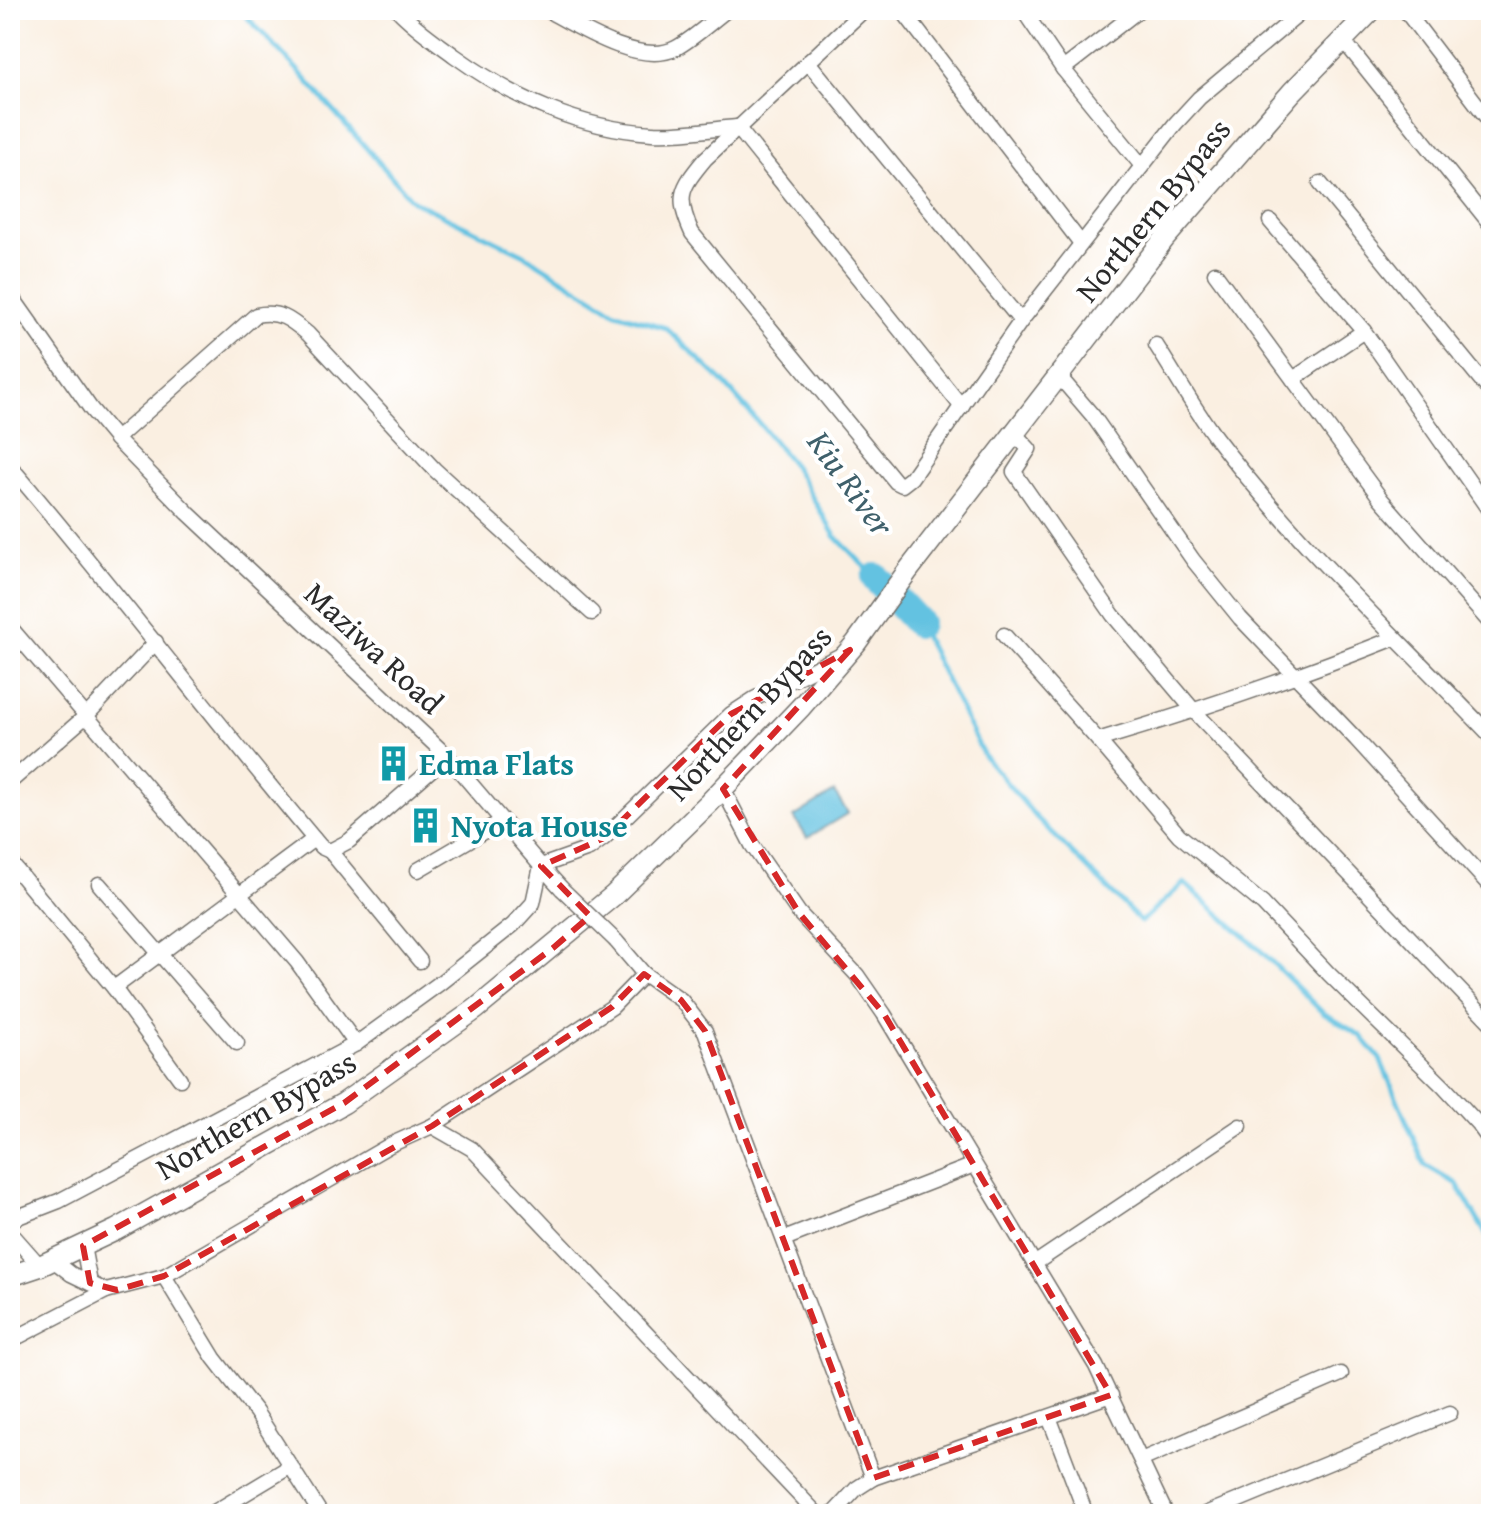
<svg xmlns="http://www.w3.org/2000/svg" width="1501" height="1524" font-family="'Gentium Book Plus',serif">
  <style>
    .water { fill: #63c2e1; stroke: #477686; stroke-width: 2 }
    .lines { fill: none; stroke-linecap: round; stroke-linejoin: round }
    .stream { stroke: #63c2e1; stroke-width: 5 }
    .river { stroke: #63c2e1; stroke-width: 30 }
    .street-casing { stroke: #73706b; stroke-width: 17 }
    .primary-casing { stroke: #73706b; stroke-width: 23 }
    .street { stroke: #fff; stroke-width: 14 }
    .primary { stroke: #fff; stroke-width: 20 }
    .street-bridge-casing { stroke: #73706b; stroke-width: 17; stroke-linecap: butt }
    .street-bridge { stroke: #fff; stroke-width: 14 }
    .marked { fill: none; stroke: #d62828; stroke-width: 6; stroke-dasharray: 16 10; stroke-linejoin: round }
    .labels { text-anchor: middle; stroke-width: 8; stroke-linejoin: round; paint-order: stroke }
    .street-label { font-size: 32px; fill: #2b2b2b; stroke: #fff }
    .culture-label { font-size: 32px; font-weight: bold; fill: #0d838f; stroke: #fff; text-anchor: start }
    .water-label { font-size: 34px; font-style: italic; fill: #3f606b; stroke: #fff }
  </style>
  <rect width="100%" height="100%" fill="#fff"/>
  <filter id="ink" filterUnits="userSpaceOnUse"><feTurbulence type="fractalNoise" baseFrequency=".0125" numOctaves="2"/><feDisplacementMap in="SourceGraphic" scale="16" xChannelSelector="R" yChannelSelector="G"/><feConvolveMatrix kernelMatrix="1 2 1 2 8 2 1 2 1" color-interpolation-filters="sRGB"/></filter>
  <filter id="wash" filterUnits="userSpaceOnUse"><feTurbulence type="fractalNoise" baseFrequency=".006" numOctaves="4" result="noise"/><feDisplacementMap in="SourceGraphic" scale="32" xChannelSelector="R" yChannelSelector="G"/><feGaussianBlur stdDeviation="1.8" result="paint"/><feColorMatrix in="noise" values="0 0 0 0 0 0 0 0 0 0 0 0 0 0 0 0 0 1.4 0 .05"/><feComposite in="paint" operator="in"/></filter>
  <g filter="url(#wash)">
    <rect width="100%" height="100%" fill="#faefe1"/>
    <polygon class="water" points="834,792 848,813 807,838 794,817"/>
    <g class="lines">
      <g class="stream">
        <polyline points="240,10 295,67 413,201 523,254 617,313 666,328 722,381 758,422 794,466 835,536 876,578"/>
        <polyline points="918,623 984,756 1036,817 1141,922 1184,883 1259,949 1323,1013 1361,1036 1380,1059 1425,1165 1457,1184 1491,1243"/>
      </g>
      <polyline class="river" points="876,578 918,623"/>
    </g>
  </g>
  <g filter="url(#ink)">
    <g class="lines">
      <defs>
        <g id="street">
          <path d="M398,10C415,28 436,42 455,56C515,99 578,128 652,133C680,135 709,129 737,127"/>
          <path d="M547,10C578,27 641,67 676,48C694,38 711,22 727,10"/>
          <path d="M864,10L705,159C680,189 676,197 692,233L896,482L902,485L911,478L1021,321L1175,124L1199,98L1304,10"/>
          <polyline points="902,10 1080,242"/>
          <polyline points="1023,10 1063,69 1142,166"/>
          <polyline points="1405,10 1491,123"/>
          <polyline points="1343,40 1491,225"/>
          <polyline points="808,62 1021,321"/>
          <polyline points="1063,69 1139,10"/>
          <polyline points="737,127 962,407"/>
          <polyline points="1320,183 1491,392"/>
          <polyline points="1270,221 1364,331 1491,513"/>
          <polyline points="1215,273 1381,499 1491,624"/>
          <polyline points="10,294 91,409 116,439 188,513 447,756 541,866 589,849 604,838 731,714 754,699 841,655"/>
          <path d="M1156,345C1176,376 1194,409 1216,438C1298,546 1398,638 1491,736"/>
          <polyline points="1058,375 1093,416 1193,560 1240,618 1356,739 1491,887"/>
          <polyline points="1293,379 1364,331"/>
          <polyline points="1015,434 1029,449 1014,472 1113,615 1195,712 1491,1023"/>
          <path d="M116,439L256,315C279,310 290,319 308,334L435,470L592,613"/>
          <path d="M10,466C117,591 215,722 321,847L330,851L349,841L447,756"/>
          <polyline points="10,627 297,962 356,1044"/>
          <polyline points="1004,635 1098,740 1179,835 1263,904 1329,974 1444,1087 1478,1124 1491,1142"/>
          <path d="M1098,740C1199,710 1297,677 1395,638"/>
          <polyline points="10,782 86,716 156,642"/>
          <polyline points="723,789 752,845 799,913 857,975 884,1014 1096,1366 1166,1514"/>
          <polyline points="330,851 420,961"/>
          <polyline points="10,862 114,988 180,1079"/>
          <polyline points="541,866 562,889"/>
          <polyline points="418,870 500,822"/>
          <polyline points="99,884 237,1043"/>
          <polyline points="616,941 644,974"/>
          <polyline points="114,988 314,839"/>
          <polyline points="432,1126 472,1149 817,1514"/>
          <polyline points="10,1220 59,1201 356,1044 440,983 513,925 533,903 541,866"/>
          <polyline points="10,1232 40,1266"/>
          <polyline points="784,1239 974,1165"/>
          <polyline points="83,1246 90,1283"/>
          <polyline points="53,1260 71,1274 106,1291 164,1276 390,1145 432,1126 612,1007 644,974 681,1000 705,1031 873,1478 1111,1395"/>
          <polyline points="1034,1264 1240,1126"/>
          <polyline points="164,1276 214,1358 256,1412 321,1514"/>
          <polyline points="10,1341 106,1291"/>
          <polyline points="1049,1417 1086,1514"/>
          <polyline points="1141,1460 1341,1374"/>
          <polyline points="211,1514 291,1466"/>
          <polyline points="833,1514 856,1489 873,1478"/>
          <polyline points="1205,1514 1450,1413"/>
        </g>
        <polyline id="primary" points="10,1276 40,1266 116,1230 344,1103 476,1009 614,895 709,803 801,707 856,643 907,572 1165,238 1292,92 1372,10"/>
      </defs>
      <use href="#street" class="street-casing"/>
      <use href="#primary" class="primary-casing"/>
      <use href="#street" class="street"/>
      <use href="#primary" class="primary"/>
      <defs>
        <polyline id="street-bridge" points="562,889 616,941"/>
      </defs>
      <use href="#street-bridge" class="street-bridge-casing"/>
      <use href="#street-bridge" class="street-bridge"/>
    </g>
  </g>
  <path class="marked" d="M850,650L723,789L799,913L884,1014L1111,1395L873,1478L705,1031L681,1000L644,974L612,1007L432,1126L164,1276L117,1290L90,1283L83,1246L344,1103L553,948L590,916L541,866L604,838L731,714Z"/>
  <defs>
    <symbol id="building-bare" viewBox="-9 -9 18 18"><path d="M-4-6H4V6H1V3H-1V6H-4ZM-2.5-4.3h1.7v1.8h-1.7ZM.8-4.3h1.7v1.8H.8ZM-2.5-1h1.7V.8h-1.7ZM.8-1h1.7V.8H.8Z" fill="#0f9aa8" stroke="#fff" stroke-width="2.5" paint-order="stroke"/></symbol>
  </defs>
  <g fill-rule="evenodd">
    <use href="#building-bare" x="368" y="738" width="51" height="51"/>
    <use href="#building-bare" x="400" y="800" width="51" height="51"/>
  </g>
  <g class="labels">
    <g class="street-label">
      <text transform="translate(1153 210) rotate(-51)" y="11">Northern Bypass</text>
      <text transform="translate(374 648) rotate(43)" y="11">Maziwa Road</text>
      <text transform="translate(749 713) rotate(-47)" y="11">Northern Bypass</text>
      <text transform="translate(256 1115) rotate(-30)" y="11">Northern Bypass</text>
    </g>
    <g class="culture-label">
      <text x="419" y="775">Edma Flats</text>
      <text x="451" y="837">Nyota House</text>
    </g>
    <g class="water-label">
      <text transform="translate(851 483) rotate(54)" y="12">Kiu River</text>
    </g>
  </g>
  <rect width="1501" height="1524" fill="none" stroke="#fff" stroke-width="40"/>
</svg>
